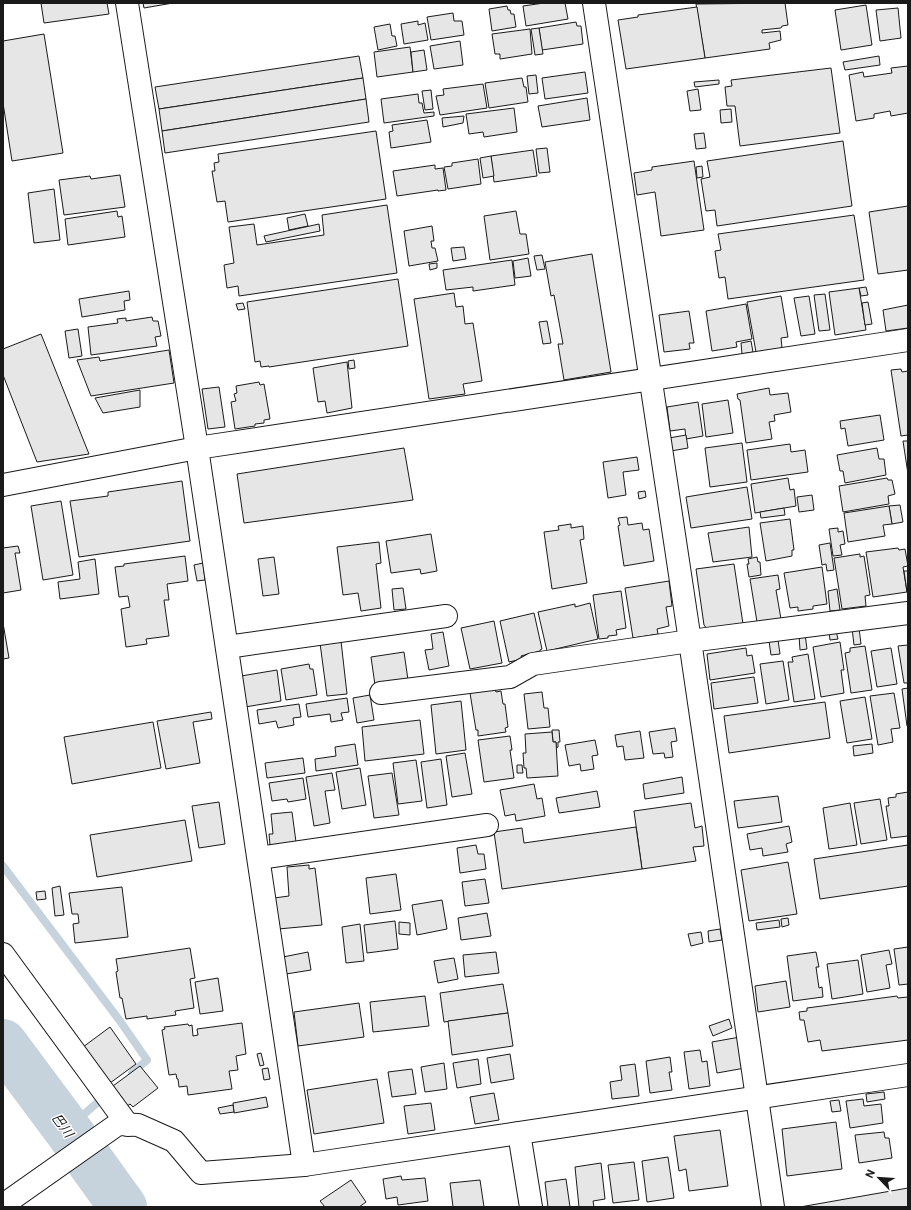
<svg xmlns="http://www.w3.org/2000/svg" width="911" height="1210" font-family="Roboto,'Noto Sans JP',sans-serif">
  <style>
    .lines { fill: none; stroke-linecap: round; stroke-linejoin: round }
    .stream { stroke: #c6d2dc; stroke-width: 8 }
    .river { stroke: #c6d2dc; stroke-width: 48 }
    .building { fill: #e6e6e6; stroke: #1a1a1a }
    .street-casing { stroke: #1a1a1a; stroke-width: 24 }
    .street { stroke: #fff; stroke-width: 22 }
    .labels { text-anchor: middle; stroke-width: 3; stroke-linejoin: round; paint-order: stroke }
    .water-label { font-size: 13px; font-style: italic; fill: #1a1a1a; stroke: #fff }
  </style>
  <rect width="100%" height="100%" fill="#fff"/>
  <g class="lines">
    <g class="stream">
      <polyline points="3,866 120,1021 147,1060 132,1073"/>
      <polyline points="67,1129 105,1096"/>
    </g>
    <polyline class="river" points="3,1043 67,1129 123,1207"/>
  </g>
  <g class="building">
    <polygon points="41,3 107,3 109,14 44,23"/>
    <polygon points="143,3 173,3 144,8"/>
    <polygon points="544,3 565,3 568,19 526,26 523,6"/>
    <polygon points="785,3 788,25 782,26 781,28 762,30 762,33 780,31 781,40 769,43 770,49 705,58 696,4"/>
    <polygon points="866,5 872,45 841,50 835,10"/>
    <polygon points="507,6 508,10 510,10 511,14 514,14 516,27 492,31 489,9"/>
    <polygon points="697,7 705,58 626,69 618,20 638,17 638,15"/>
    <polygon points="898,8 901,38 880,41 876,10"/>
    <polygon points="453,13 454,21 462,21 464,35 431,40 427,17"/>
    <polygon points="418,21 418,25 425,23 428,40 404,44 401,24"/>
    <polygon points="576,22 577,26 581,26 583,44 542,50 539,28"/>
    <polygon points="390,24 392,36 395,36 397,46 378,50 374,27"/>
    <polygon points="539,28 543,54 535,55 531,29"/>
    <polygon points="530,29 532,54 500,59 500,54 495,54 492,34"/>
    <polygon points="44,34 63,153 12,161 3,103 3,41"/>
    <polygon points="460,41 463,65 434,69 430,46"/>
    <polygon points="410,47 413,72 377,77 374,52"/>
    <polygon points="424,50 427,70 413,72 411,52"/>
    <polygon points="359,56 363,78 159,109 155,87"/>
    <polygon points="879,56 880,65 845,70 843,62"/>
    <polygon points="908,66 908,113 891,116 890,111 874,114 874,118 856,121 849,75 863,72 864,77 892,73 891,68"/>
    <polygon points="831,68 840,133 740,146 735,106 727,106 725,87 732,86 731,80"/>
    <polygon points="585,72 588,93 545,99 542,78"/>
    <polygon points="536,75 538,93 529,94 527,76"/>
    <polygon points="363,78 366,99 162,131 159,109"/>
    <polygon points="522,78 524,87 526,87 528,102 489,108 485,83"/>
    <polygon points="719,80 719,84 695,87 694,82"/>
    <polygon points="483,84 487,108 440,115 436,96 444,95 443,89"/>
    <polygon points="698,89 701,110 690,111 687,91"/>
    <polygon points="431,90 433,109 425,110 422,91"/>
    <polygon points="418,94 419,103 422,103 424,113 434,112 434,116 384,123 381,99"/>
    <polygon points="587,98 590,120 542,127 538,106"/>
    <polygon points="366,99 369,122 165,153 162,131"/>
    <polygon points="514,108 517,132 484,137 483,132 469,134 466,114"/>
    <polygon points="731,109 732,122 721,123 720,110"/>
    <polygon points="464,116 463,123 443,127 442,118"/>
    <polygon points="427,120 431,142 391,148 389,132 393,131 392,125"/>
    <polygon points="376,131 386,199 228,222 225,201 217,202 212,171 215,171 214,163 219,162 218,154"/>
    <polygon points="704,133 706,148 696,149 694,134"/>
    <polygon points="843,141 852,206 717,226 715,210 706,211 701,179 710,177 707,161"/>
    <polygon points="547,148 550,172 539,173 536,149"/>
    <polygon points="533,150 537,176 494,182 491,156"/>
    <polygon points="491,156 494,176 483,178 480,158"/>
    <polygon points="478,159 481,184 448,189 444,167 452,166 452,163"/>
    <polygon points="694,161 704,230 661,236 655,192 637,195 634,173 652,170 652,167"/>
    <polygon points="435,165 435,169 443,168 446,190 438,191 438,190 397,196 393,171"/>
    <polygon points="702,166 703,177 697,178 696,167"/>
    <polygon points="120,175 125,207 64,215 59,180 90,176 91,179"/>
    <polygon points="54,189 60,240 34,243 28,193"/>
    <polygon points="387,205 397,273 239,296 238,286 227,288 224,265 234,263 229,227 254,224 257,245 324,235 322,215"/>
    <polygon points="908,206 908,270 878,274 869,212"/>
    <polygon points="117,211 118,217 122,216 125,237 68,245 65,219"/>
    <polygon points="516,211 520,234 526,234 529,254 490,260 484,216"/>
    <polygon points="305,214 308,226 289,230 287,218"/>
    <polygon points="854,215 864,280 728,299 725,277 719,278 715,251 721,250 718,234"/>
    <polygon points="319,224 320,231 266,242 264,236"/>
    <polygon points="432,226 434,241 431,241 432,248 435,248 438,261 409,266 404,231"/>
    <polygon points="464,247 466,259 453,261 451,248"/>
    <polygon points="592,254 611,372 564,380 558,344 563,344 554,295 551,296 545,262"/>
    <polygon points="542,255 545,269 537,270 534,256"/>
    <polygon points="528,258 531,276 515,278 513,261"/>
    <polygon points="512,260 515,285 473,291 473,287 446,290 443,270"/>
    <polygon points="437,263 437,268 430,270 429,264"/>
    <polygon points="398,279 408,346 269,367 269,366 261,367 260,361 255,362 247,302"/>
    <polygon points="866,287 868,295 861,296 859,288"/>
    <polygon points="859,288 866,330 835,335 829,292"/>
    <polygon points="129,291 130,300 124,301 125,310 82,317 79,299"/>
    <polygon points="454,293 456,307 463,306 465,324 473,323 482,381 463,384 465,394 429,399 414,299"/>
    <polygon points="825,294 830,330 819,331 814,295"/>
    <polygon points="781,296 788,337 781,338 782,348 756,352 747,302"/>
    <polygon points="809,296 815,334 801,336 794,298"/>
    <polygon points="868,302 872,324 865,325 862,303"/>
    <polygon points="243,303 245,309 238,310 236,304"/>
    <polygon points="746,304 752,339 736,342 737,347 712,351 706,311"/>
    <polygon points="908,305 908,328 886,331 883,310"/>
    <polygon points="689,311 694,343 689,343 690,349 664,352 659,315"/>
    <polygon points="152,317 153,321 158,321 161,336 155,337 157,346 91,355 88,327 118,323 117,319 126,318 126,321"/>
    <polygon points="547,321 551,343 543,344 539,322"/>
    <polygon points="78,329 82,356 69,358 65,331"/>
    <polygon points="41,334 89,454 37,462 3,375 3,349"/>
    <polygon points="751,341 753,352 742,354 741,343"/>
    <polygon points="169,350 174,383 91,396 77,360 99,357 100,361"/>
    <polygon points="354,360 355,368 349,369 348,361"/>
    <polygon points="347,362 352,408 327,413 325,401 318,402 313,368"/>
    <polygon points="901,369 902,372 908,371 908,435 901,436 891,370"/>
    <polygon points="259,382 260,385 264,384 270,419 264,420 264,423 255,424 255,426 235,429 231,402 236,401 234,394 237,393 236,386"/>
    <polygon points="219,387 225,427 208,429 202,389"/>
    <polygon points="769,388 770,395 788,393 791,412 774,415 775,421 769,422 772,439 746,443 740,400 738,399 737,394"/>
    <polygon points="140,390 140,407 103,413 95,398"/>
    <polygon points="728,400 733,433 706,437 702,404"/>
    <polygon points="698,402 703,436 686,439 685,429 670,431 667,407"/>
    <polygon points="880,415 884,440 848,446 845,428 841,429 840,421"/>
    <polygon points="686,435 688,448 671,451 669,438"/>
    <polygon points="903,441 908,441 908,474"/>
    <polygon points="742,443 747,482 710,487 705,448"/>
    <polygon points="790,444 791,452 805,450 808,472 751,480 747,450"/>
    <polygon points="404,448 413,500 244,523 237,474"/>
    <polygon points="877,448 879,459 884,459 886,475 845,483 843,471 840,471 837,455"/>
    <polygon points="637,457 639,470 623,472 626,495 608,498 603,462"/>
    <polygon points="788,478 790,490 794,489 796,506 755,513 751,484"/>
    <polygon points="887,478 888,480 892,480 895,494 888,496 889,504 843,512 839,486"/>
    <polygon points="182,481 190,541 79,557 70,501 108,496 108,492"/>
    <polygon points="747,487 752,519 691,528 686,497"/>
    <polygon points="645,491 646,497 639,499 638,492"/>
    <polygon points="812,495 814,510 799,512 797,497"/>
    <polygon points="61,501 73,575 43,580 31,506"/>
    <polygon points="900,505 903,522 892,524 889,506"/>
    <polygon points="889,506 892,524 883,525 885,536 848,542 844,513"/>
    <polygon points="784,508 785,515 761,518 760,512"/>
    <polygon points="627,517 628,525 642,523 643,530 649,529 654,561 624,566 618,526 620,525 618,518"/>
    <polygon points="790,519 794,550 792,550 792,556 766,561 760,523"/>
    <polygon points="571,524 571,528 583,526 584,539 580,540 587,583 552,589 544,532 559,530 558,526"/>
    <polygon points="749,527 752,557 713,562 708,533"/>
    <polygon points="838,528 838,532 843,531 845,544 840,545 842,555 833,556 829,529"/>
    <polygon points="431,534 437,571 421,574 420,569 391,573 386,541"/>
    <polygon points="379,542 381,563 376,564 381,608 361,611 358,593 343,595 337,547"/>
    <polygon points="830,543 834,570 827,571 826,564 822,565 819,545"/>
    <polygon points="18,546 20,553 15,553 21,590 3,593 3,548"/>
    <polygon points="898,548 899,550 905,549 908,566 903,567 907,592 873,597 866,552"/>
    <polygon points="860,554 860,557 864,556 870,595 865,596 866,606 842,609 834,558"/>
    <polygon points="185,556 188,581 167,584 169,600 164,600 169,636 146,639 147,644 126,647 121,609 130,607 128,596 119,597 115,567 124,566 124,564"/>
    <polygon points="274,557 279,594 263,596 258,559"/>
    <polygon points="757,557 758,562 760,562 761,575 749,577 747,564 749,564 748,559"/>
    <polygon points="95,559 99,594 60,599 58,582 80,579 78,562"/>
    <polygon points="203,563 205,580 197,581 194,565"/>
    <polygon points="734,564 743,624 707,629 704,625 696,569"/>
    <polygon points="822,567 827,604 813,606 813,609 798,611 798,607 790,608 784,573"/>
    <polygon points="904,571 908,571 907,592"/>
    <polygon points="778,575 780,589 776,590 781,619 757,622 750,579"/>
    <polygon points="669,581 672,606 666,607 669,626 657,629 658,634 633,638 625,588"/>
    <polygon points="403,588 406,609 394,610 392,589"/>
    <polygon points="837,589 840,610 830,611 828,591"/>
    <polygon points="621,591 626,628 616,630 617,635 608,636 608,638 599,639 593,595"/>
    <polygon points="590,603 598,639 547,651 538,612 575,604 575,607"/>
    <polygon points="534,613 542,649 540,650 540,651 521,656 522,659 509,662 500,621"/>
    <polygon points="494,621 502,663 470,669 461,628"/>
    <polygon points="3,623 9,658 3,659"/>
    <polygon points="852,628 859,628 861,644 854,645"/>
    <polygon points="836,631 838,639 830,640 829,632"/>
    <polygon points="443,632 449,666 429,670 425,650 433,649 431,634"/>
    <polygon points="805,634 807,649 800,650 799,635"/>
    <polygon points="778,640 780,654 771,655 769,641"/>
    <polygon points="341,641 347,694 327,696 320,643"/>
    <polygon points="840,642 844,670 841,670 844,693 821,697 813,647"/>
    <polygon points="908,645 908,683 904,683 898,646"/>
    <polygon points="865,646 872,690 851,693 845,653 850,652 850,648"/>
    <polygon points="746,648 747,656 752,655 755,673 710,680 707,654"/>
    <polygon points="891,648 897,684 877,687 871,651"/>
    <polygon points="404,652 408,680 375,685 371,657"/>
    <polygon points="808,654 815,699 794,702 788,662 793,662 792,657"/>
    <polygon points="783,661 789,700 766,704 760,664"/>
    <polygon points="309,664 310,669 313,669 317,695 286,700 281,669"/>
    <polygon points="277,670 281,701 245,707 241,676"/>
    <polygon points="754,677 758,703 714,709 711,683"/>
    <polygon points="908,688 908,725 907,726 902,689"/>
    <polygon points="495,689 496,692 501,691 503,704 505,704 508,727 505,728 506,732 478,736 478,730 476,730 470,693"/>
    <polygon points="542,692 544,708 548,708 550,727 528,729 524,694"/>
    <polygon points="894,693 900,728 891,729 893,742 878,745 870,696"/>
    <polygon points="370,695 374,720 357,723 353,698"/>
    <polygon points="865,697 872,739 847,743 840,701"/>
    <polygon points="347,698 349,712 341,713 343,720 331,722 330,714 308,717 306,704"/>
    <polygon points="461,701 466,750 436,754 431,705"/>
    <polygon points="825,702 830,738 729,753 724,716"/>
    <polygon points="299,704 301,717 293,718 294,725 278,728 276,721 259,724 257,710"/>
    <polygon points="211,712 212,719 193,722 200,763 166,769 157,721"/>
    <polygon points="420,720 424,754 365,761 362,727"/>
    <polygon points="153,722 161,768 72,784 64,737"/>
    <polygon points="675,728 677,741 671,742 673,757 665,758 664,753 653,754 649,732"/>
    <polygon points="552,730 559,730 560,742 558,742 558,747 556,748 556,742 553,742"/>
    <polygon points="640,731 644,758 625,760 623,746 617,747 615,735"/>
    <polygon points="552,732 553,742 556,742 558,776 527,778 526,768 524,768 523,753 526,753 525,734"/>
    <polygon points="510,736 512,750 510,750 514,778 484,782 478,740"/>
    <polygon points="595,740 598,755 592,756 594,769 581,771 580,764 569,766 565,745"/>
    <polygon points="355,744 358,765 316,771 315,759 336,756 335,747"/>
    <polygon points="872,744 873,753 854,756 853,746"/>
    <polygon points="465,753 472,794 452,797 446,756"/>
    <polygon points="303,758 305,773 267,778 265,763"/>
    <polygon points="441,759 447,805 427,808 421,762"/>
    <polygon points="416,760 422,801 398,804 393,763"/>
    <polygon points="517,765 522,765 523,773 517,773"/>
    <polygon points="360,768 366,805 342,809 336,772"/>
    <polygon points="332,773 335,790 325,791 330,823 314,826 306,777"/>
    <polygon points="392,773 399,815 374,818 368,776"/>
    <polygon points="682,777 684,793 645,799 643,784"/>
    <polygon points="303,778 306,799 288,802 287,799 272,801 269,783"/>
    <polygon points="534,784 537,799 542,798 545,816 516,821 515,814 505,816 500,790"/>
    <polygon points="597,791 600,807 559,813 556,798"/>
    <polygon points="908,792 908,836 891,838 886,806 889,806 888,798 896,797 896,794"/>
    <polygon points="778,796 782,822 738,828 734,801"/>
    <polygon points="880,799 887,840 861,844 854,803"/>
    <polygon points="219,802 225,844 199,848 192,806"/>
    <polygon points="691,803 695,828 702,826 704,846 693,847 696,861 642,869 634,811"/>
    <polygon points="850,803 857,845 829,849 823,808"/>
    <polygon points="292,812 296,842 270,845 269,834 273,834 271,814"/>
    <polygon points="185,820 192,861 97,877 90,835"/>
    <polygon points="789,826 792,842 786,844 788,852 763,856 762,848 750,850 747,834"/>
    <polygon points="636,827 642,869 502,889 494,832 522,828 524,843"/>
    <polygon points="476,845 478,854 484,854 486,869 460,873 457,848"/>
    <polygon points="908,845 908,886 820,899 814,859"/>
    <polygon points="788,862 797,914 749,921 741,870"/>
    <polygon points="309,865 309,869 315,868 322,925 278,929 274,898 289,896 287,867"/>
    <polygon points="396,874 401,910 370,914 366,878"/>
    <polygon points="485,879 489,903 465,906 462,882"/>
    <polygon points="60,886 64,915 55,916 52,888"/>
    <polygon points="122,887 128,937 75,943 73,924 79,923 78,914 72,914 69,893"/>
    <polygon points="45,891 46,899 37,900 36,892"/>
    <polygon points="442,900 447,929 417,935 412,905"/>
    <polygon points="487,913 491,936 461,940 458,918"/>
    <polygon points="788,918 789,925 782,927 781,919"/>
    <polygon points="779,920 780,927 757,930 756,923"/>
    <polygon points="395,921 398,949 367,953 364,925"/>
    <polygon points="399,922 410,923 410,935 399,934"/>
    <polygon points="360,924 364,961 346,963 342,927"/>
    <polygon points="720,929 722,940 709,942 708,931"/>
    <polygon points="701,932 703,943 691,946 688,934"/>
    <polygon points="908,947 908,984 899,985 894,949"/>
    <polygon points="190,948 195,978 190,979 194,1008 175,1011 176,1015 147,1019 147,1016 126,1019 122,998 120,998 116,972 118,971 116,959"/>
    <polygon points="889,950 892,964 886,965 890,988 867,992 861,955"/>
    <polygon points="308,952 311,970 286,974 283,957"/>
    <polygon points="496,952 499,973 465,977 463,955"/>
    <polygon points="816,952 819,967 816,967 819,988 822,987 823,997 793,1001 787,956"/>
    <polygon points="454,958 458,979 438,983 434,961"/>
    <polygon points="858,960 863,994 832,999 827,964"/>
    <polygon points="218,978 223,1011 200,1014 195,982"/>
    <polygon points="786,981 790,1007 758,1012 755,986"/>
    <polygon points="503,984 508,1013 444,1022 440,993"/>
    <polygon points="425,996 429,1026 373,1032 370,1002"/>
    <polygon points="897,996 898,998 908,997 908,1040 822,1051 820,1040 808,1042 804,1020 800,1020 799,1012 807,1011 807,1008"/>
    <polygon points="359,1003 364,1037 298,1046 294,1012"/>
    <polygon points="508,1013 513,1046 452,1055 448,1021"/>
    <polygon points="729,1019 732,1028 713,1036 709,1026"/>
    <polygon points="242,1023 246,1054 236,1056 238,1070 229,1071 232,1089 188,1095 187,1086 179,1087 178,1079 177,1079 176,1074 169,1075 162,1030 165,1029 164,1027 188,1024 189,1026 192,1025 193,1036 198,1035 197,1029"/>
    <polygon points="110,1027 136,1064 106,1086 79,1050"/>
    <polygon points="740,1037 745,1068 717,1073 712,1042"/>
    <polygon points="700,1050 702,1062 707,1061 710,1086 689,1089 684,1052"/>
    <polygon points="261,1053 264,1065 260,1066 257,1054"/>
    <polygon points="510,1054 514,1079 491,1083 487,1058"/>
    <polygon points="670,1057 672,1072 669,1072 672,1090 650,1093 646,1061"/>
    <polygon points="478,1059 481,1084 457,1088 453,1063"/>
    <polygon points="444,1063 447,1089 425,1092 421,1067"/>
    <polygon points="635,1064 639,1096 612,1099 610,1082 622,1080 620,1066"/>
    <polygon points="140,1066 158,1088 133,1107 130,1104 126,1107 121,1101 123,1099 113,1086"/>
    <polygon points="268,1068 270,1079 264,1080 262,1069"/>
    <polygon points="412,1069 416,1094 392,1097 388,1072"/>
    <polygon points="377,1079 384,1123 314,1134 307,1090"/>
    <polygon points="884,1092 885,1099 867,1102 866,1094"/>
    <polygon points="494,1093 499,1120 475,1124 470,1097"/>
    <polygon points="266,1097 268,1107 234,1113 233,1103"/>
    <polygon points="863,1099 864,1106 881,1104 883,1123 850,1128 846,1101"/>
    <polygon points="839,1100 841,1111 832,1112 830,1101"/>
    <polygon points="431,1103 435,1130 408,1134 404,1106"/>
    <polygon points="233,1105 234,1112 220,1114 218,1108"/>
    <polygon points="836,1122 842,1169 787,1176 782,1129"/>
    <polygon points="720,1130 728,1186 689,1191 686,1169 679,1171 674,1136"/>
    <polygon points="884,1132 885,1138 889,1138 892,1158 859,1163 855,1135"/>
    <polygon points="668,1157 674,1198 647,1202 642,1161"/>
    <polygon points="634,1162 639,1200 613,1203 608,1165"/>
    <polygon points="601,1163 605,1199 593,1201 594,1207 579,1207 575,1167"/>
    <polygon points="401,1176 402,1180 425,1178 428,1201 398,1205 397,1197 386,1199 383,1179"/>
    <polygon points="566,1179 570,1207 548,1207 545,1182"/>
    <polygon points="351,1180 366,1202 359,1207 325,1207 320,1201"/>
    <polygon points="480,1180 484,1207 453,1207 450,1183"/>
    <polygon points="908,1188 908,1207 800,1207"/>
  </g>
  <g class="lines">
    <defs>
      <g id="street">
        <polyline points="127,3 197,448 304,1165"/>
        <polyline points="594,3 690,641 773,1207"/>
        <polyline points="3,485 197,448 908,340"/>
        <polyline points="227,647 446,616"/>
        <polyline points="381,693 510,677 533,664 690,641 908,613"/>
        <polyline points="259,858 487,825"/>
        <polyline points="3,954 128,1125"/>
        <polyline points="519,1133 531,1207"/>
        <polyline points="3,1205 118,1124 138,1125 174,1141 201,1173 304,1165 908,1075"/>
      </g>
    </defs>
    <use href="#street" class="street-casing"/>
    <use href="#street" class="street"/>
  </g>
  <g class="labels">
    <g class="water-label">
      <text transform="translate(63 1125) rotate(54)" y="5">巴川</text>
    </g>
  </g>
  <rect width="911" height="1210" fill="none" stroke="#1a1a1a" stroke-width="8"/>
  <g transform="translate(879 1178) rotate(295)" stroke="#ffffff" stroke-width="3" paint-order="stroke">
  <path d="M0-3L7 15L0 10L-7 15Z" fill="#1a1a1a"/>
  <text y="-6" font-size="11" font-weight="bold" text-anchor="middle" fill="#1a1a1a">N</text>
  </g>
</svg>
